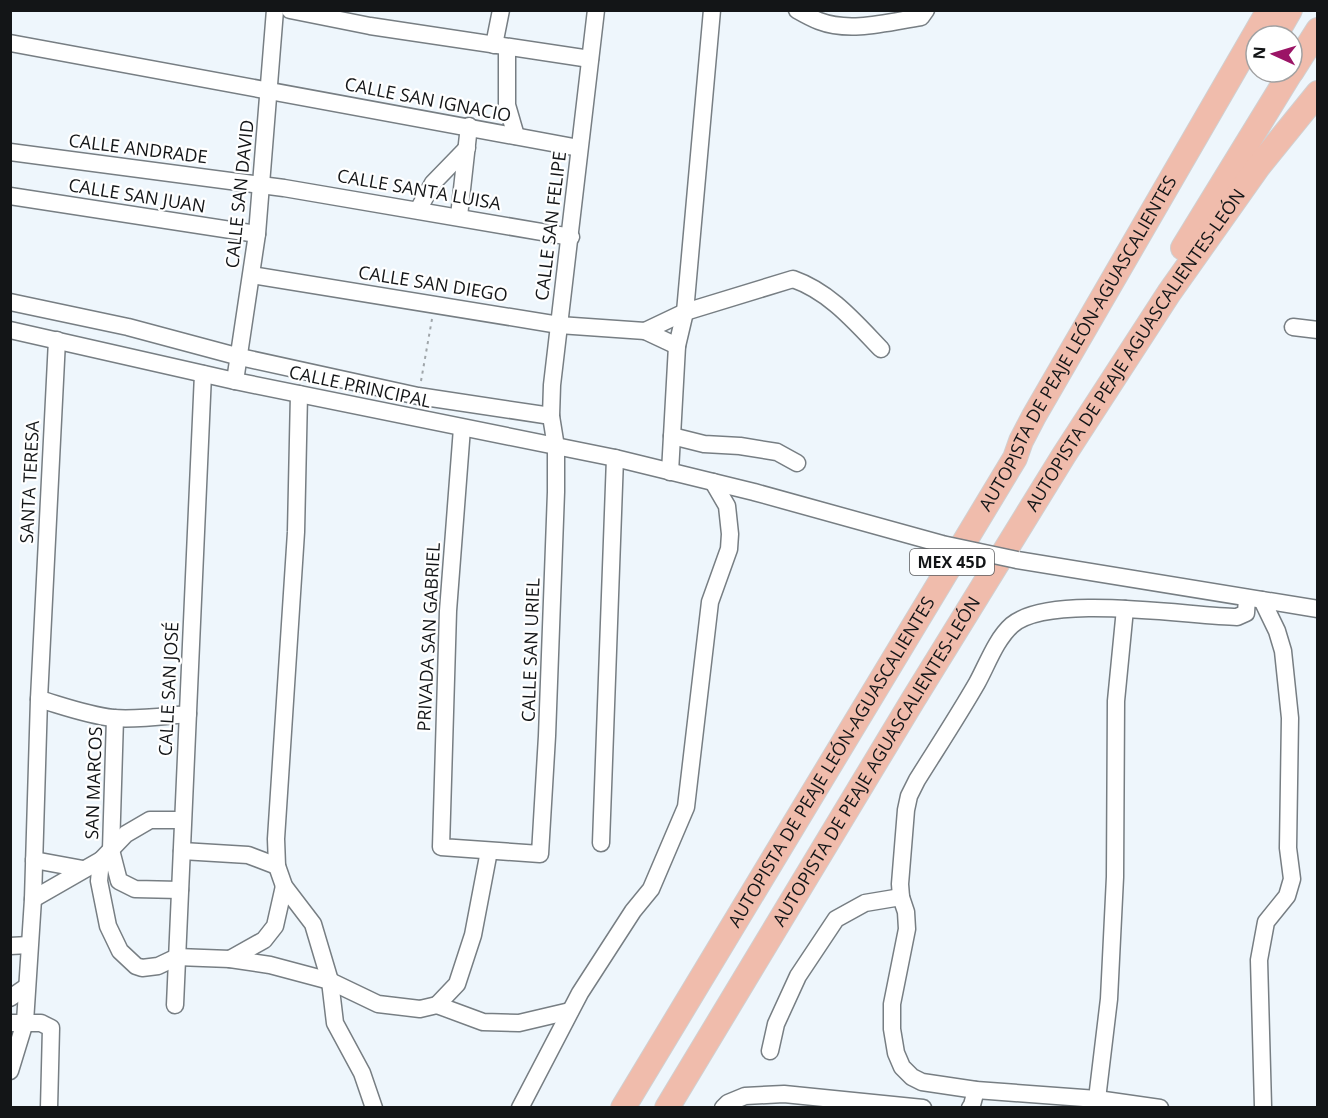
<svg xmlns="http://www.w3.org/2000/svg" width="1328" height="1118" font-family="'Open Sans',sans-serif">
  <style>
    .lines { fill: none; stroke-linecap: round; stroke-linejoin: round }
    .minor-casing { stroke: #777e83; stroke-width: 19 }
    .highway-casing { stroke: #d0d0d1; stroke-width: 26 }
    .path { stroke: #9fa5a9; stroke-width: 2; stroke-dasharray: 3 4.5; stroke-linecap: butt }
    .minor { stroke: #fff; stroke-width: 16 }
    .highway { stroke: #f0bcac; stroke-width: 24 }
    .minor-bridge-casing { stroke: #777e83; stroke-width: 19; stroke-linecap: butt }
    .minor-bridge { stroke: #fff; stroke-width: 16 }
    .labels { text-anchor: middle; stroke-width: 4.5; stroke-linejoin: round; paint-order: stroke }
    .shield { fill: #fff; stroke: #5a5b5d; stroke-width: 1.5 }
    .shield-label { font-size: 16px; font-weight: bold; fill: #131517 }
    .street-label { font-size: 18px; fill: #131517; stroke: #fff }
  </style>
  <rect width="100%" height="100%" fill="#eef6fc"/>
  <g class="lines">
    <defs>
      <g id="minor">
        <polyline points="290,10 370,26 590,59"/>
        <path d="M797,10C804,14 811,18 819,21C850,33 889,22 921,17L926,10"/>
        <polyline points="10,43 579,148"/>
        <polyline points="494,45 501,10"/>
        <polyline points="507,47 507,105 516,136"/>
        <polyline points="10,152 284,188 571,237"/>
        <polyline points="10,196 257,234"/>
        <polyline points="418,210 433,183 467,148"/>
        <polyline points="459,216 469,126"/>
        <polyline points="252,275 559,325 645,331 677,346"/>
        <polyline points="10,302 128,327 240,357 418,396 551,416"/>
        <polyline points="1293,327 1318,330"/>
        <polyline points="10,330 235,381 615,458 754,492 942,544"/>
        <path d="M645,331L685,312L793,279C830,292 855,322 881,349"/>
        <polyline points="235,381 257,234 275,10"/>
        <polyline points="299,394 296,532 276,839 277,866 284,886 313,924 330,981 335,1023 362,1073 374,1108"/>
        <polyline points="462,428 448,611 441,847 540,854 547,736 556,492 556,447 551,416 552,385 596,10"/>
        <polyline points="672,436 704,444 740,446 777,452 797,463"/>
        <polyline points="670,472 677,346 685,312 712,10"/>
        <polyline points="1017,560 1318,609"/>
        <polyline points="1262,600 1277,631 1283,651 1290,718 1288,848 1292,879 1287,896 1266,922 1259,960 1263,1106"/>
        <path d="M39,699C63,706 87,715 113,718C138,720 164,716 188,714"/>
        <polyline points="115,718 111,850 119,881 135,889 180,890"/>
        <polyline points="601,843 615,458"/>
        <polyline points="182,851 248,855 277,866"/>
        <polyline points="34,860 83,869"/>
        <polyline points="101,860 99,881 108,926 120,951 136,966 142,968 158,966 177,957 230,959 270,965 330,981 378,1004 420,1009 437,1005 483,1022 519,1023 570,1011"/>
        <polyline points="33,899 101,860 126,834 150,820 182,820"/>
        <polyline points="10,946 29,945"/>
        <polyline points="230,959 264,940 275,926 284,886"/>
        <polyline points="10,998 26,987"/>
        <polyline points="175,1005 203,374"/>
        <polyline points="437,1005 457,984 473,935 489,851"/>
        <polyline points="10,1023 41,1023 51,1028 49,1108"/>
        <polyline points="770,1051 776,1024 798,976 836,919 865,903 901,897"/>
        <polyline points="10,1071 25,1022 33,899 39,699 57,340"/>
        <polyline points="1097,1099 1109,999 1115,877 1116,701 1125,609"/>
        <polyline points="520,1108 580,993 633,911 651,889 686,807 710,602 729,549 730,534 727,506 713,482"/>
        <polyline points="723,1108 728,1103 745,1096 784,1094 923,1108"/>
        <polyline points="970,1108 972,1105 976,1090"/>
        <path d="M1160,1108L1097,1099L976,1090L922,1082L912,1077L902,1067L896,1053L892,1029V1004L907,929L906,912L901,897L900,884L906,810L909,796L917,780C937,748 958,716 977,683C987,665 996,639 1012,625C1050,593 1187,616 1237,617L1246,613L1247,598"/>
      </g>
      <g id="highway">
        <polyline points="1275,36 1290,10"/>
        <polyline points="1292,71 1318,30"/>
        <polyline points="1183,248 1291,72"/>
        <path id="s1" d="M623,1108L1015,458L1021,441L1034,416L1269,10"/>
        <path id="s2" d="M667,1108L913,700L1064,455L1169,293L1258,167L1318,93"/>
      </g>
    </defs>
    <use href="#minor" class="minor-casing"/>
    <use href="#highway" class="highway-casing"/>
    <polyline class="path" points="421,381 432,319"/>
    <use href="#minor" class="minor"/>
    <use href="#highway" class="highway"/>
    <defs>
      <polyline id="minor-bridge" points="942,544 1017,560"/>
    </defs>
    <use href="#minor-bridge" class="minor-bridge-casing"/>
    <use href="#minor-bridge" class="minor-bridge"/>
  </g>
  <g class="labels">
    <rect class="shield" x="910" y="549" width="84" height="26" rx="4.5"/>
    <g class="shield-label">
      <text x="952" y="568">MEX 45D</text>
    </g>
    <g class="street-label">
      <text transform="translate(428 100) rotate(11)" y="6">CALLE SAN IGNACIO</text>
      <text transform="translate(138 149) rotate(7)" y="6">CALLE ANDRADE</text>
      <text transform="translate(419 190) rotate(10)" y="6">CALLE SANTA LUISA</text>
      <text transform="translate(240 194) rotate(-84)" y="6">CALLE SAN DAVID</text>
      <text transform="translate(137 196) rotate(9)" y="6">CALLE SAN JUAN</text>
      <text transform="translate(551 226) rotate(-83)" y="6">CALLE SAN FELIPE</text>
      <text transform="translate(433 284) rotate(9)" y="6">CALLE SAN DIEGO</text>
      <text dy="6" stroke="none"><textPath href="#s1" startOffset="890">AUTOPISTA DE PEAJE LEÓN-AGUASCALIENTES</textPath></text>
      <text dy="6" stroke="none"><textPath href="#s2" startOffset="891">AUTOPISTA DE PEAJE AGUASCALIENTES-LEÓN</textPath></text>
      <text transform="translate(360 387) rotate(12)" y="6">CALLE PRINCIPAL</text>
      <text transform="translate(30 482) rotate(-87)" y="6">SANTA TERESA</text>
      <text transform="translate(429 637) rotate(-87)" y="6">PRIVADA SAN GABRIEL</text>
      <text transform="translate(531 650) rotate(-88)" y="6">CALLE SAN URIEL</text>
      <text transform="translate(169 689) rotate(-87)" y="6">CALLE SAN JOSÉ</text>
      <text dy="6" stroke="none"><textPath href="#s2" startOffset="405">AUTOPISTA DE PEAJE AGUASCALIENTES-LEÓN</textPath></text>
      <text dy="6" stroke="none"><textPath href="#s1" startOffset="404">AUTOPISTA DE PEAJE LEÓN-AGUASCALIENTES</textPath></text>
      <text transform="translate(94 783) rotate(-88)" y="6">SAN MARCOS</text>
    </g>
  </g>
  <rect width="1328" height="1118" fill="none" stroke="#131517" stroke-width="24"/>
  <g transform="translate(1274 54) rotate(274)"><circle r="28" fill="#ffffff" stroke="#a1a1a2" stroke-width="1.5"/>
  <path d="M0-4.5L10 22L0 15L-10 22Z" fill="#9b1466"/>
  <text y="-9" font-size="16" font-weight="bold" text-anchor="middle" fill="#131517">N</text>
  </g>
</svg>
